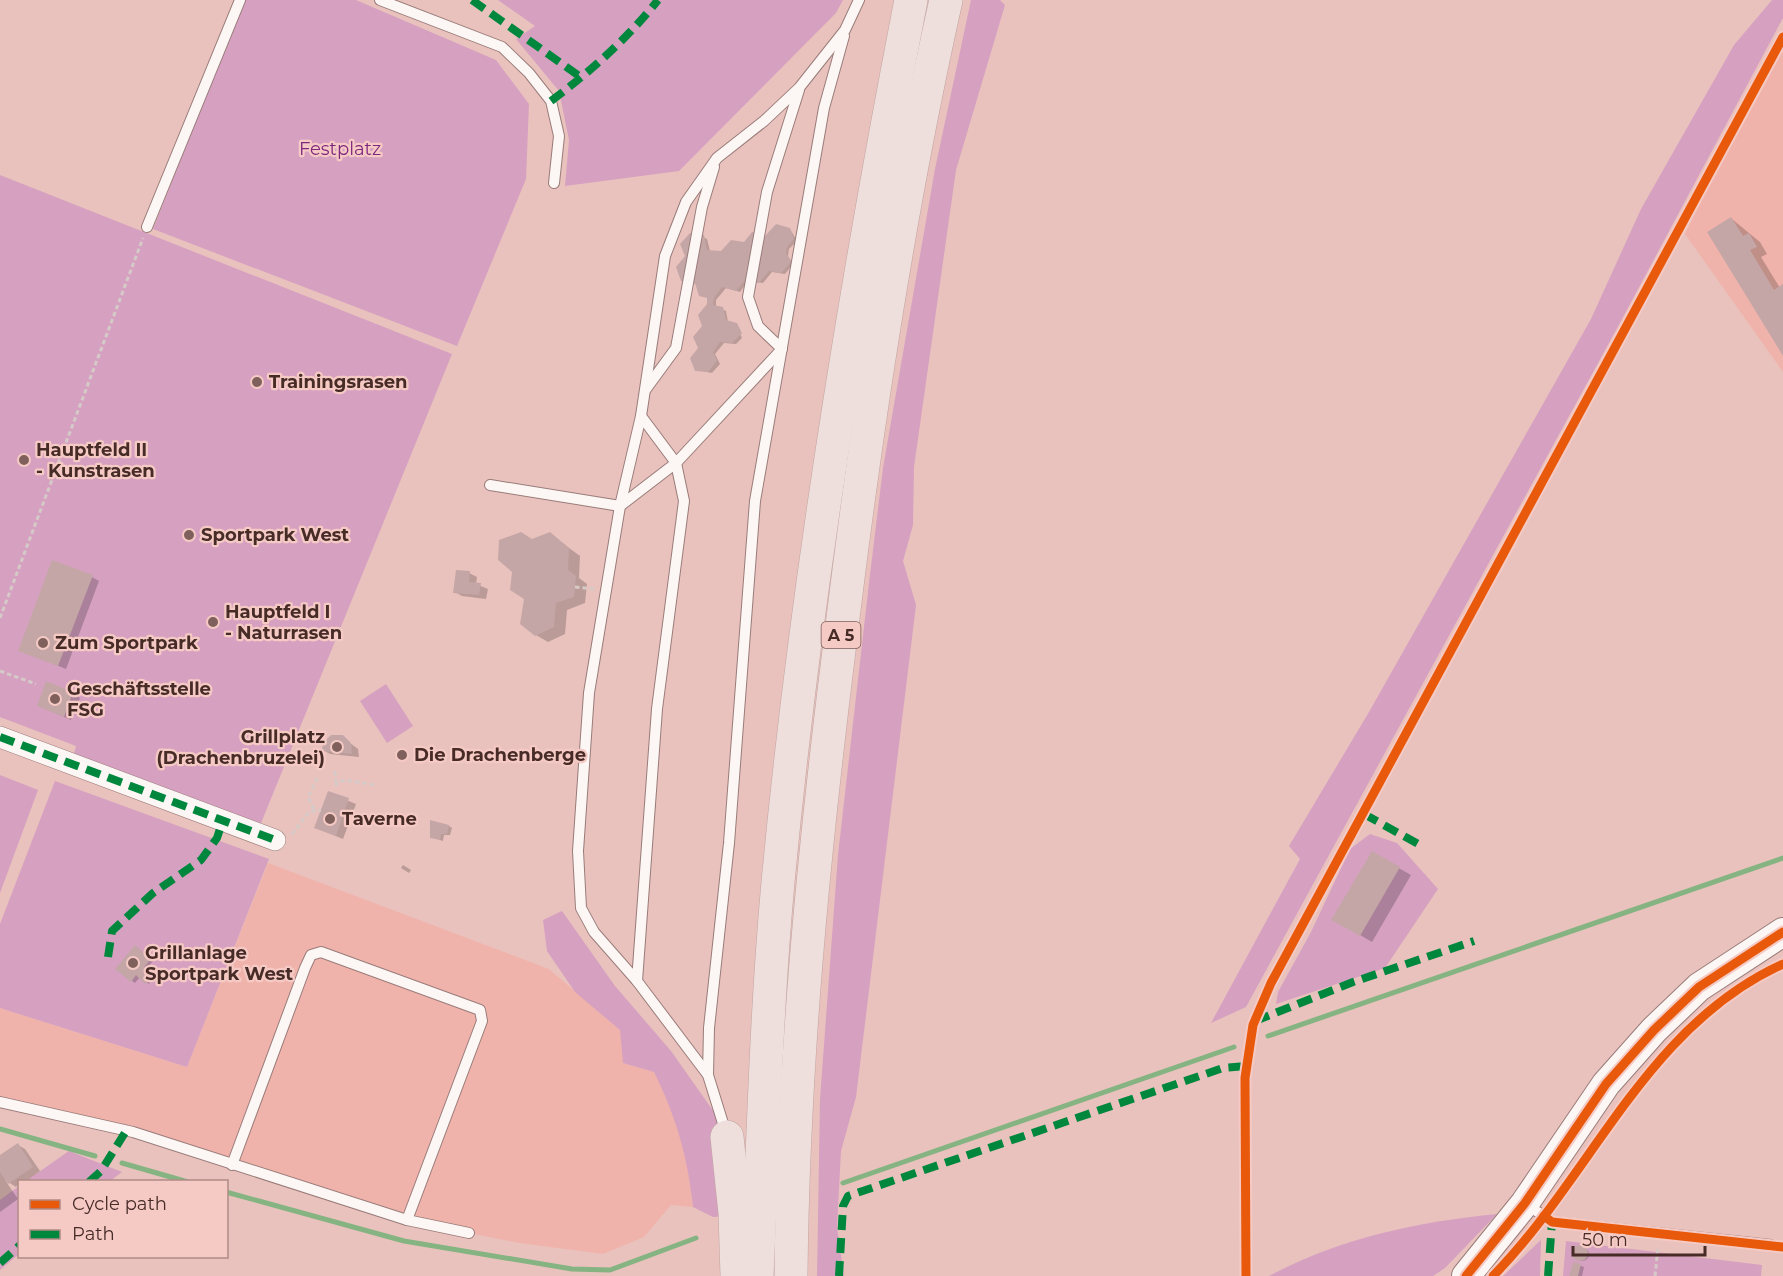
<svg xmlns="http://www.w3.org/2000/svg" width="1783" height="1276" font-family="Montserrat,sans-serif">
  <style>
    .built { fill: #f0b3ab }
    .green { fill: #d6a0c1 }
    .shadow { fill: #0003 }
    .lines { fill: none; stroke-linecap: round; stroke-linejoin: round }
    .stream { stroke: #85b482; stroke-width: 5 }
    .building { fill: #c5a6a7 }
    .lane-casing { stroke: #997c79; stroke-width: 12 }
    .street-casing { stroke: #997c79; stroke-width: 22 }
    .secondary-casing { stroke: #997c79; stroke-width: 30 }
    .highway-casing { stroke: #c1a4a0; stroke-width: 34 }
    .path { stroke: #d5cac7; stroke-width: 3; stroke-dasharray: 4.5 3; stroke-linecap: butt }
    .lane { stroke: #fcf6f5; stroke-width: 10 }
    .street { stroke: #fcf6f5; stroke-width: 21 }
    .secondary { stroke: #fcf6f5; stroke-width: 28 }
    .highway { stroke: #eededc; stroke-width: 33 }
    .quiet { stroke: #00873e; stroke-width: 8; stroke-dasharray: 15 8; stroke-linecap: butt }
    .cycleway-casing { stroke: #f6cac4; stroke-width: 13 }
    .cycleway { stroke: #e8590c; stroke-width: 9 }
    .poi-dot { fill: #80605c; stroke: #f6cac4; stroke-width: 2 }
    .labels { text-anchor: middle; stroke-width: 4.5; stroke-linejoin: round; paint-order: stroke }
    .shield { fill: #f6cac4; stroke: #7c5b56; stroke-width: 1.5 }
    .shield-label { font-size: 16px; font-weight: bold; fill: #472b27 }
    .park-label { font-size: 18px; fill: #7e277e; stroke: #f6cac4 }
    .poi-label { font-size: 18px; font-weight: bold; fill: #472b27; stroke: #f6cac4; text-anchor: start }
  </style>
  <rect width="100%" height="100%" fill="#e9c2bd"/>
  <g class="built">
    <polygon points="1783,30 1783,372 1685,234"/>
    <polygon points="268,863 549,969 620,1030 624,1063 654,1072 672,1106 688,1163 693,1207 671,1205 644,1237 603,1254 519,1243 406,1220 133,1132 0,1102 0,1008 187,1067"/>
  </g>
  <g class="green">
    <polygon points="244,0 356,0 496,60 529,104 526,179 457,346 153,229"/>
    <polygon points="498,0 843,0 836,13 679,171 565,186 569,140 559,91 516,39 535,26"/>
    <polygon points="971,0 1000,0 1005,5 956,170 914,467 913,525 903,561 916,605 856,1097 841,1151 837,1227 844,1276 817,1276 820,1099 838,855 869,583 883,468 935,169"/>
    <polygon points="1772,0 1783,0 1783,18 1621,321 1246,1007 1211,1023 1300,859 1289,846 1369,712 1591,319 1641,209 1734,45"/>
    <polygon points="0,175 452,354 257,833 72,760 76,746 0,717"/>
    <polygon points="386,684 413,726 387,743 360,701"/>
    <polygon points="0,775 38,790 0,893"/>
    <polygon points="55,781 269,859 187,1067 0,1008 0,924"/>
    <polygon points="1370,834 1397,843 1438,889 1385,968 1276,1004 1278,992 1311,932 1350,849"/>
    <path d="M562,911L615,986L671,1051L714,1112L729,1163L727,1216L713,1217L693,1207C688,1158 676,1116 654,1072L623,1063L620,1030L575,992L547,951L543,920Z"/>
    <polygon points="69,1151 122,1172 110,1181 26,1181"/>
    <polygon points="19,1186 19,1254 0,1270 0,1200"/>
    <path d="M1497,1214L1445,1268L1433,1276H1269C1340,1238 1417,1222 1497,1214Z"/>
    <polygon points="1541,1240 1540,1276 1503,1276"/>
    <polygon points="1566,1241 1762,1265 1761,1276 1563,1276"/>
  </g>
  <g class="shadow">
    <polygon points="1732,219 1760,242 1767,254 1761,257 1780,288 1783,286 1783,353"/>
    <polygon points="790,229 797,241 789,249 788,256 793,264 785,274 772,272 763,283 748,281 740,292 726,288 716,300 716,307 726,311 728,322 736,324 742,338 736,344 724,343 715,354 720,364 712,373 696,370 709,298 697,284 685,282 703,237 707,239 710,251 721,252"/>
    <polygon points="550,534 580,556 579,578 587,584 585,603 567,610 565,634 548,642 536,635 533,540"/>
    <polygon points="469,573 477,577 476,584 488,589 486,599 462,596 455,592"/>
    <polygon points="92,577 99,581 66,669 19,650"/>
    <polygon points="72,693 80,698 71,720 39,706"/>
    <polygon points="342,737 358,749 359,757 330,754 323,750"/>
    <polygon points="329,793 356,804 343,839 316,828"/>
    <polygon points="449,826 452,828 450,835 444,835 443,841 431,837"/>
    <polygon points="1372,853 1411,875 1372,942 1333,919"/>
    <polygon points="403,865 411,870 409,873 401,868"/>
    <polygon points="138,949 153,961 146,969 155,977 149,984 140,977 135,983 132,981"/>
    <polygon points="18,1145 25,1149 40,1171 25,1182 20,1182 16,1187 5,1180 18,1199 0,1212 0,1157"/>
    <circle cx="1582" cy="1254" r="7"/>
    <polygon points="1574,1264 1584,1267 1582,1276 1571,1276"/>
  </g>
  <g class="lines">
    <g class="stream">
      <polyline points="1268,1036 1783,858"/>
      <polyline points="0,1129 95,1156"/>
      <polyline points="122,1163 188,1182"/>
      <polyline points="843,1183 1234,1047"/>
      <polyline points="226,1192 404,1241 572,1269 610,1270 696,1238"/>
    </g>
  </g>
  <g class="building">
    <polygon points="1731,217 1743,236 1749,233 1757,247 1750,250 1774,290 1783,284 1783,356 1707,232"/>
    <polygon points="776,224 790,228 794,239 787,247 786,253 791,262 781,273 769,271 759,283 745,280 736,291 722,287 714,298 713,305 723,307 726,320 737,323 742,333 732,343 720,342 713,352 717,361 708,372 695,371 690,358 698,348 693,337 702,326 698,315 707,304 707,298 699,296 695,283 681,281 676,267 685,256 680,244 690,233 704,235 707,250 721,251 731,240 744,242 752,232 766,235"/>
    <polygon points="521,532 532,539 550,532 569,548 568,570 576,576 574,597 556,603 554,627 535,636 520,624 524,599 510,590 512,572 498,560 499,540"/>
    <polygon points="52,560 93,575 58,666 18,651"/>
    <polygon points="456,570 470,571 469,582 481,583 479,595 453,593"/>
    <polygon points="46,681 73,692 64,717 37,706"/>
    <polygon points="331,735 343,735 351,743 352,754 321,751 324,742"/>
    <polygon points="328,791 349,798 336,836 314,828"/>
    <polygon points="430,820 449,825 447,834 441,834 440,840 430,838"/>
    <polygon points="1372,851 1400,867 1360,936 1331,920"/>
    <polygon points="135,945 151,959 144,967 153,975 145,984 136,975 131,982 115,969"/>
    <polygon points="18,1143 33,1167 8,1184 0,1172 0,1155"/>
    <circle cx="1580" cy="1253" r="8"/>
    <polygon points="1573,1262 1581,1264 1578,1276 1569,1276"/>
  </g>
  <g class="lines">
    <defs>
      <g id="lane">
        <polyline points="380,0 502,47 529,73 551,101 559,136 554,183"/>
        <polyline points="147,227 240,0"/>
        <polyline points="646,389 676,348 702,207 714,167"/>
        <polyline points="490,485 620,506 676,463 782,349 758,326 748,297 767,192 799,90"/>
        <polyline points="637,981 657,709 684,501 676,463 641,416"/>
        <polyline points="708,1075 709,1028 729,843 755,501 824,108 844,36"/>
        <polyline points="0,1102 133,1132 407,1220 469,1233"/>
        <polyline points="726,1133 708,1075 637,981 594,932 581,908 578,851 589,693 620,506 641,416 665,256 686,202 717,158 764,121 799,88 845,30 859,0"/>
        <polyline points="232,1165 305,968 311,955 321,952 480,1010 482,1021 407,1220"/>
        <polyline points="1525,1203 1552,1222 1771,1245"/>
      </g>
      <polyline id="street" points="0,737 275,840"/>
      <polyline id="secondary" points="1466,1276 1525,1203 1606,1084 1654,1030 1699,987 1783,932"/>
      <g id="highway">
        <polyline points="727,1137 735,1213 737,1276"/>
        <path d="M757,1276C763,1145 766,1013 778,882C806,586 854,292 911,0"/>
        <path d="M791,1276C793,1067 813,858 839,651C865,433 898,214 946,0"/>
      </g>
    </defs>
    <use href="#lane" class="lane-casing"/>
    <use href="#street" class="street-casing"/>
    <use href="#secondary" class="secondary-casing"/>
    <use href="#highway" class="highway-casing"/>
    <g class="path">
      <polyline points="575,587 594,589"/>
      <polyline points="0,618 143,238"/>
      <polyline points="0,671 36,684"/>
      <polyline points="335,771 336,784"/>
      <polyline points="336,786 337,782 345,780 375,785"/>
      <polyline points="314,809 308,797 318,777"/>
      <polyline points="292,834 309,812 321,810"/>
      <polyline points="1655,1276 1658,1247"/>
    </g>
    <use href="#lane" class="lane"/>
    <use href="#street" class="street"/>
    <use href="#secondary" class="secondary"/>
    <use href="#highway" class="highway"/>
    <g class="quiet">
      <polyline points="472,0 582,78"/>
      <path d="M551,101C591,71 627,39 658,0"/>
      <polyline points="0,737 275,840"/>
      <polyline points="1364,814 1420,845"/>
      <polyline points="108,957 112,931 153,893 201,860 217,838 223,820"/>
      <polyline points="1255,1021 1353,982 1474,941"/>
      <polyline points="89,1182 101,1171 126,1131"/>
      <polyline points="0,1263 20,1245"/>
      <polyline points="839,1276 843,1206 848,1196 1223,1068 1247,1066"/>
      <polyline points="1548,1276 1552,1222"/>
    </g>
    <defs>
      <g id="cycleway">
        <polyline points="1544,1216 1552,1222 1783,1247"/>
        <polyline points="1246,1276 1245,1078 1253,1025 1271,983 1783,37"/>
        <polyline points="1466,1276 1525,1203 1606,1084 1654,1030 1699,987 1783,932"/>
        <path d="M1493,1276C1593,1174 1646,1026 1783,964"/>
      </g>
    </defs>
    <use href="#cycleway" class="cycleway-casing"/>
    <use href="#cycleway" class="cycleway"/>
  </g>
  <g class="poi-dot">
    <circle cx="257" cy="382" r="6"/>
    <circle cx="24" cy="460" r="6"/>
    <circle cx="189" cy="535" r="6"/>
    <circle cx="213" cy="622" r="6"/>
    <circle cx="43" cy="643" r="6"/>
    <circle cx="55" cy="699" r="6"/>
    <circle cx="337" cy="747" r="6"/>
    <circle cx="402" cy="755" r="6"/>
    <circle cx="330" cy="819" r="6"/>
    <circle cx="133" cy="963" r="6"/>
  </g>
  <g class="labels">
    <rect class="shield" x="821.5" y="622" width="39" height="26" rx="4.5"/>
    <g class="shield-label">
      <text x="841" y="641">A 5</text>
    </g>
    <g class="park-label">
      <text x="340" y="155">Festplatz</text>
    </g>
    <g class="poi-label">
      <text x="269" y="388">Trainingsrasen</text>
      <text x="36" y="456">Hauptfeld II<tspan x="36" dy="21">- Kunstrasen</tspan></text>
      <text x="201" y="541">Sportpark West</text>
      <text x="225" y="618">Hauptfeld I<tspan x="225" dy="21">- Naturrasen</tspan></text>
      <text x="55" y="649">Zum Sportpark</text>
      <text x="67" y="695">Geschäftsstelle<tspan x="67" dy="21">FSG</tspan></text>
      <text x="325" y="743" text-anchor="end">Grillplatz<tspan x="325" dy="21">(Drachenbruzelei)</tspan></text>
      <text x="414" y="761">Die Drachenberge</text>
      <text x="342" y="825">Taverne</text>
      <text x="145" y="959">Grillanlage<tspan x="145" dy="21">Sportpark West</tspan></text>
    </g>
  </g>
  <rect x="18" y="1180" width="210" height="78" fill="#f6cac4" stroke="#b08a85" stroke-width="1.5"/>
  <rect x="30" y="1200" width="30" height="9" fill="#e8590c" stroke="#b08a85" stroke-width="1.5"/>
  <text x="72" y="1210" font-size="18" fill="#472b27">Cycle path</text>
  <rect x="30" y="1230" width="30" height="9" fill="#00873e" stroke="#b08a85" stroke-width="1.5"/>
  <text x="72" y="1240" font-size="18" fill="#472b27">Path</text>
  <path d="M1573 1246v9h132v-9" fill="none" stroke="#472b27" stroke-width="3"/>
  <text x="1582" y="1246" font-size="18" fill="#472b27" stroke="#f6cac4" stroke-width="4.5" paint-order="stroke">50 m</text>
</svg>
